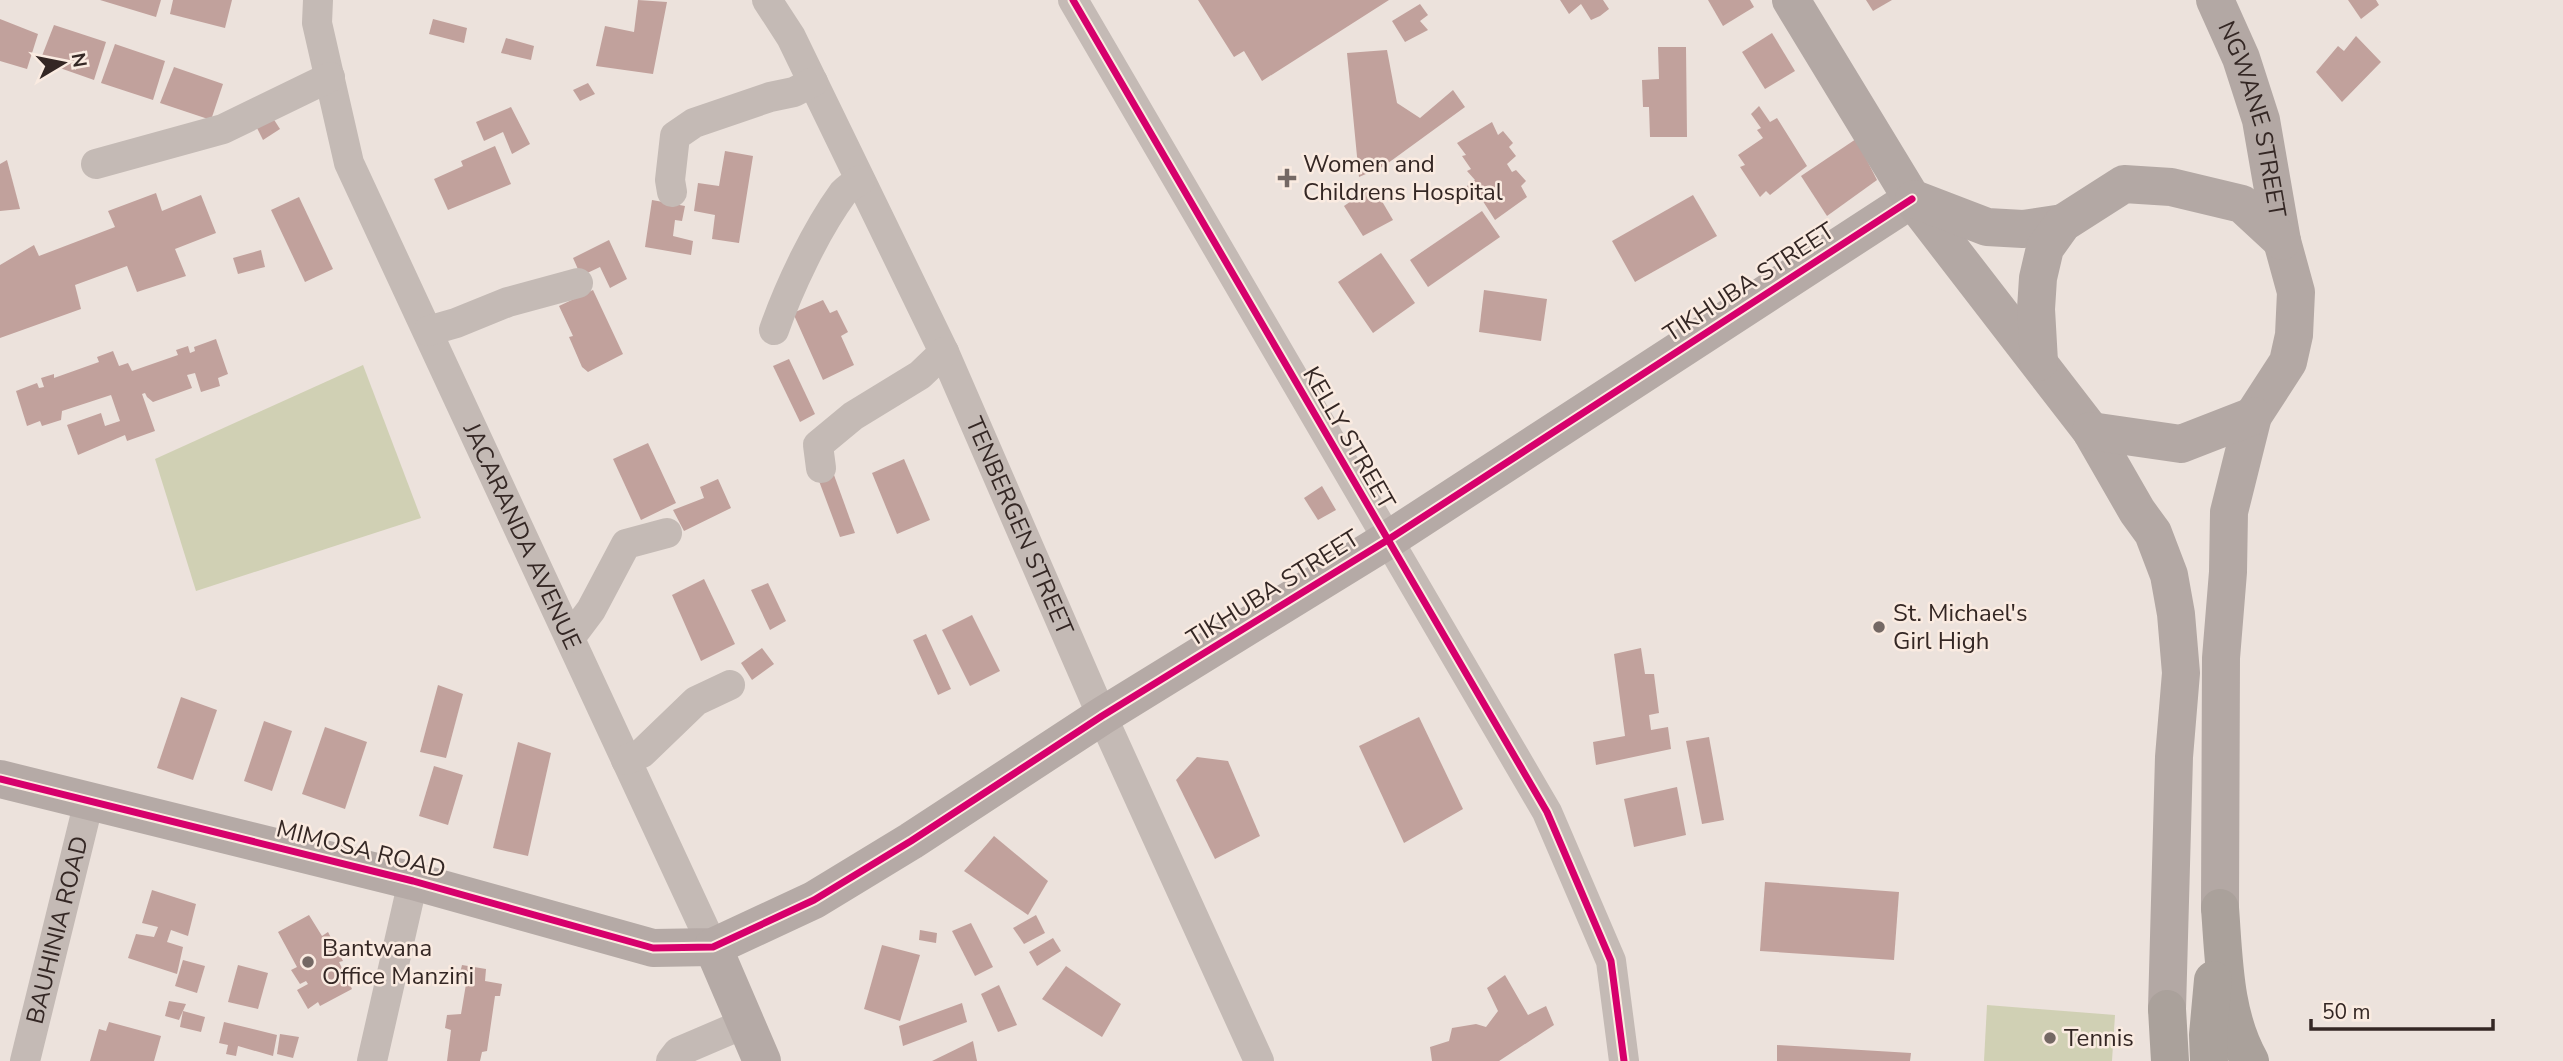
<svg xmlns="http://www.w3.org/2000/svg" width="2563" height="1061" font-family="'Nunito Sans',sans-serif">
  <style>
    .green { fill: #d0d0b4 }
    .building { fill: #c1a19c }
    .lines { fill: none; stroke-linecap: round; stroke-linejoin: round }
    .street { stroke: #c4bab5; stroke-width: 30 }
    .secondary { stroke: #b5aaa6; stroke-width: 38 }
    .primary { stroke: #b3a8a4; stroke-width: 38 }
    .highway { stroke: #aaa19b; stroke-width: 38 }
    .cycleway-casing { stroke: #faebe1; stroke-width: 11 }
    .cycleway { stroke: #d6006c; stroke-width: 7 }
    .poi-dot { fill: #746864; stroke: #faebe1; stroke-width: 2.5 }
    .labels { text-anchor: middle; stroke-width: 5; stroke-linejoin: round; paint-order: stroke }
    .street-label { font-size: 24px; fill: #342724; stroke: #faebe1 }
    .poi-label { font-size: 24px; fill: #342724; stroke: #faebe1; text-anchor: start }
  </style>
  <rect width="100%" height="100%" fill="#ece2dc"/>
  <g class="green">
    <polygon points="363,365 421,518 196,591 155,459"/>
    <polygon points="1987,1005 2115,1015 2112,1061 1984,1061"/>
  </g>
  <g class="building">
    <polygon points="100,0 161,0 156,17"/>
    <polygon points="173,0 232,0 225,28 170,14"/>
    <polygon points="638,0 667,2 653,74 596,66 605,26 634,32"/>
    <polygon points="1198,0 1389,0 1262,81 1244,51 1234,57"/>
    <polygon points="1560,0 1603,0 1609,9 1600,16 1591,20 1581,4 1569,14"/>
    <polygon points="1708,0 1750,0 1754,7 1723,26"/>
    <polygon points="1866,0 1892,0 1873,11"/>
    <polygon points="2348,0 2376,0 2379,5 2361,19"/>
    <polygon points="1420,4 1428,15 1420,21 1428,30 1405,42 1392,21"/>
    <polygon points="0,19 38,34 27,69 0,61"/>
    <polygon points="433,19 467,28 464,43 429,34"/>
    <polygon points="54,25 106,42 94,80 40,61"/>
    <polygon points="1772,33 1795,71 1765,89 1742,52"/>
    <polygon points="2356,36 2381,62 2342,102 2316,72 2338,46 2344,51"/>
    <polygon points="506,38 534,46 531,60 501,53"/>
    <polygon points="115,44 165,61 153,100 101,83"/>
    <polygon points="1658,47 1686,47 1687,137 1650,137 1649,107 1643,107 1642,80 1659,79"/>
    <polygon points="1387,50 1397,103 1420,118 1453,90 1465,107 1384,166 1359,177 1347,53"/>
    <polygon points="174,67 223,84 211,120 160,103"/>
    <polygon points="588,83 595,94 580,101 573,90"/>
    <polygon points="1759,106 1770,122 1777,118 1807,166 1770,195 1766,191 1760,197 1740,167 1745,165 1738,155 1763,138 1757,130 1761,128 1751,114"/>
    <polygon points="511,107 530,144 512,154 503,132 484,141 476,122"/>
    <polygon points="271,115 280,129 263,140 255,124"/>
    <polygon points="1492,122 1498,135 1503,131 1513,143 1509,147 1516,156 1507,164 1512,172 1516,170 1526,181 1521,186 1527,197 1495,220 1479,195 1474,198 1467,186 1475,180 1467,171 1471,169 1462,156 1466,155 1457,143"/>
    <polygon points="1856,139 1877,180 1827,216 1801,176"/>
    <polygon points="495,146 511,184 448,210 434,179 463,166 461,161"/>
    <polygon points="725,151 753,156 739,243 712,239 715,215 694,211 698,183 719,186"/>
    <polygon points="7,160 20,209 0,211 0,164"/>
    <polygon points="1373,186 1393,220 1363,236 1344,206"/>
    <polygon points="156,193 162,211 201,195 216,233 175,249 186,276 137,292 127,266 75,285 81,309 0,338 0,265 34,245 39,256 115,227 108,211"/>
    <polygon points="1693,195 1717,236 1635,282 1612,241"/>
    <polygon points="299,197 333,269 305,282 271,210"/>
    <polygon points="652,200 685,206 682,221 675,220 673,236 693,241 691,255 645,247"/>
    <polygon points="1482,211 1500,237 1428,287 1410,260"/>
    <polygon points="609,240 627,279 610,288 600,267 581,276 573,258"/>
    <polygon points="261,250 265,267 238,274 233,258"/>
    <polygon points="1381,253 1415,303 1373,333 1338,282"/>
    <polygon points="593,290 623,354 588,372 582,367 569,337 573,336 559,306"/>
    <polygon points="1484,290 1547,299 1541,341 1479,332"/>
    <polygon points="823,300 830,313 837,310 848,332 841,336 854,365 823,380 793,313"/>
    <polygon points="216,339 228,374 218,378 220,386 201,392 195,373 187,375 192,388 153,402 147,397 145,393 142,394 155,431 127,441 125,435 78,455 67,425 101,413 105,426 120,421 111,395 62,411 61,420 42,426 40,421 27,426 16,391 37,383 39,388 44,387 41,378 54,374 54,378 99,362 97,357 113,351 119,366 128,363 132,371 178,355 176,350 188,346 190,353 195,351 194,347"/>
    <polygon points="789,359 815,414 800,422 773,366"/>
    <polygon points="648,443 676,503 641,520 613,459"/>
    <polygon points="904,459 930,520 897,534 872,473"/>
    <polygon points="834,475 855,533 840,537 819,481"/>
    <polygon points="718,479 731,508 684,531 673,510 704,498 700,487"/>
    <polygon points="1322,486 1336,510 1318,520 1304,498"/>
    <polygon points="704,579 735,644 701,661 672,595"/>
    <polygon points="768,583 786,621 770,630 751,590"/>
    <polygon points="972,615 1000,671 970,686 942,630"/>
    <polygon points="926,634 951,689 938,695 913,640"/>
    <polygon points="762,648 774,664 752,680 741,663"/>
    <polygon points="1641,648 1645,674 1654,674 1659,713 1649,715 1651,730 1668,727 1671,749 1596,765 1593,742 1625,736 1614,654"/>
    <polygon points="438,685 463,694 446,758 420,752"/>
    <polygon points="181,697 217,710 193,780 157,768"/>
    <polygon points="1419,717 1463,809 1404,843 1359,746"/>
    <polygon points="264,721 292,731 272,791 244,781"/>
    <polygon points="325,727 367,742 345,809 302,794"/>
    <polygon points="1709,737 1724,820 1702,824 1686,741"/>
    <polygon points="518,742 551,753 528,856 493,848"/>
    <polygon points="1197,757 1228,761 1260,836 1215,859 1176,780"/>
    <polygon points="434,766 463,775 448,825 419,816"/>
    <polygon points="1677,787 1686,835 1634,847 1624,799"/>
    <polygon points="994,836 1048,881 1028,915 964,871"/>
    <polygon points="1765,882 1899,892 1894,960 1760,951"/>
    <polygon points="152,890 196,904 188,936 171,930 167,942 183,947 177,974 128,958 136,934 154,937 158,927 142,923"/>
    <polygon points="309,915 322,936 328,932 343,961 339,962 352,989 320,1006 318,1002 308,1009 297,990 308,984 306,981 300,984 291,970 297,967 278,932"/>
    <polygon points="1036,915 1045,933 1024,944 1013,928"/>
    <polygon points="971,923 993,967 975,976 952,931"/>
    <polygon points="920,930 937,933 936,943 919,940"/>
    <polygon points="1053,938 1061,951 1037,966 1029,952"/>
    <polygon points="882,945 920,955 900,1021 864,1009"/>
    <polygon points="183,960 205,966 197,993 175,986"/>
    <polygon points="238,965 268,973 258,1009 228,1002"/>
    <polygon points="462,965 486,969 485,981 502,984 500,996 495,996 487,1051 482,1052 480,1061 447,1061 451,1030 445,1028 447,1015 461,1014 467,978 459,977"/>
    <polygon points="1066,966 1121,1004 1102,1037 1042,999"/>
    <polygon points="1505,975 1528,1015 1546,1006 1554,1025 1499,1061 1432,1061 1430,1047 1449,1041 1452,1028 1476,1024 1486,1027 1498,1011 1487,988"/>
    <polygon points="999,985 1017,1025 998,1032 981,994"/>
    <polygon points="169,1001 186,1004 179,1020 165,1016"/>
    <polygon points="962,1003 967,1022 903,1046 899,1026"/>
    <polygon points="183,1011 205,1017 201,1032 180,1027"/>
    <polygon points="109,1022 161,1036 154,1061 90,1061 99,1029 106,1031"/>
    <polygon points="224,1022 277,1035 273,1056 238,1046 236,1056 226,1054 228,1045 219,1043"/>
    <polygon points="280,1034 299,1037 293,1058 277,1054"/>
    <polygon points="973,1041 977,1061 932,1061"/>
    <polygon points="1777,1045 1911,1053 1910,1061 1777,1061"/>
  </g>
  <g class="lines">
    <g class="street">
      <path id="s1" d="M318,0L317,23L349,163L713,947"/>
      <path id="s2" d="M767,0L791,37L944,352L1102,716L1259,1061"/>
      <polyline points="1073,0 1547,812 1611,961 1624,1061"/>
      <polyline points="96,164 223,129 330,77"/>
      <polyline points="672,192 670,180 675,136 694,123 770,97 794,92 813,82"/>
      <path d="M774,330C789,287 816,230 843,193C848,188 854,184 860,180"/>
      <polyline points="428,331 456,323 508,302 578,283"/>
      <polyline points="821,468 818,445 853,416 920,375 944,352"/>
      <polyline points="570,638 591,610 626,544 667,533"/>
      <polyline points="626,760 642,753 696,701 730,685"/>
      <path id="s3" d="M25,1061L89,801"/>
      <polyline points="372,1061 413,881"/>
      <polyline points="671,1061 678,1052 746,1023"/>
    </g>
    <g class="secondary">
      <polyline points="0,779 413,881 653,948 713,947 814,900 911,841 1102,716 1386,541 1912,199"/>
      <polyline points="713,947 762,1061"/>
    </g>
    <g class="primary">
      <polyline points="1791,0 1912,199 2091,431 2137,511 2153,533 2169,575 2176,614 2181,673 2174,757 2167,1009"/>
      <path id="s4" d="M2215,0L2241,58L2261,120L2282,241L2296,292L2294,335L2288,362L2253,416L2229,512L2228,572L2221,658L2220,908"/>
      <polyline points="1914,199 1987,227 2023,229 2063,223"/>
      <polyline points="2039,362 2036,309 2038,278 2045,248 2063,223 2124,184 2171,187 2242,204 2282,241"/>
      <polyline points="2091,431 2181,444 2253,416"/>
    </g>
    <g class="highway">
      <path d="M2220,908C2224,960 2224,1015 2250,1061"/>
      <polyline points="2167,1009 2170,1061"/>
      <polyline points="2209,1061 2208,1035 2213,980"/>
    </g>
    <defs>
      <g id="cycleway">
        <polyline points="1073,0 1547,812 1611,961 1624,1061"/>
        <polyline points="0,779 413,881 653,948 713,947 814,900 911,841 1102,716 1386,541 1912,199"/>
      </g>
    </defs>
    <use href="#cycleway" class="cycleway-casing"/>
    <use href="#cycleway" class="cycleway"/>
  </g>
  <g class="poi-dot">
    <path d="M1283.5 167.5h7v7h7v7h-7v7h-7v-7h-7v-7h7z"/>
    <circle cx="1879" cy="627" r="7"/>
    <circle cx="308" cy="962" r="7"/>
    <circle cx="2050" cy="1038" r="7"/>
  </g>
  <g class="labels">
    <g class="street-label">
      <text dy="8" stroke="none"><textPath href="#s4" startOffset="126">NGWANE STREET</textPath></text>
      <text transform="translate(1749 282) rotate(-33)" y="8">TIKHUBA STREET</text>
      <text transform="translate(1349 438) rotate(60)" y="8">KELLY STREET</text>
      <text dy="8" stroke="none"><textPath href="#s2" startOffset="584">TENBERGEN STREET</textPath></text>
      <text dy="8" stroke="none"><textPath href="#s1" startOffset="578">JACARANDA AVENUE</textPath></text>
      <text transform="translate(1273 588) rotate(-32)" y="8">TIKHUBA STREET</text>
      <text transform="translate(361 849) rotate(14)" y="8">MIMOSA ROAD</text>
      <text dy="8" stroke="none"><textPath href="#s3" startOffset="135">BAUHINIA ROAD</textPath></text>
    </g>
    <g class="poi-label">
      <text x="1303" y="172">Women and<tspan x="1303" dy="28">Childrens Hospital</tspan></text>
      <text x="1893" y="621">St. Michael's<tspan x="1893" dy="28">Girl High</tspan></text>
      <text x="322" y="956">Bantwana<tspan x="322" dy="28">Office Manzini</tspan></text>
      <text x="2064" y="1046">Tennis</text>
    </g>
  </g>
  <g transform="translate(63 63) rotate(80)" stroke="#faebe1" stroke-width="5" paint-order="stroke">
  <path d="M0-5L12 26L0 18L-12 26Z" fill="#342724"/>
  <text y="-10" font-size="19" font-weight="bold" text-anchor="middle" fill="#342724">N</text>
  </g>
  <path d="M2311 1019v10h182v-10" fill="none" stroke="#342724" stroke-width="3.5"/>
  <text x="2322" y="1019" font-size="21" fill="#342724" stroke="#faebe1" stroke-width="5" paint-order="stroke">50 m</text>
</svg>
